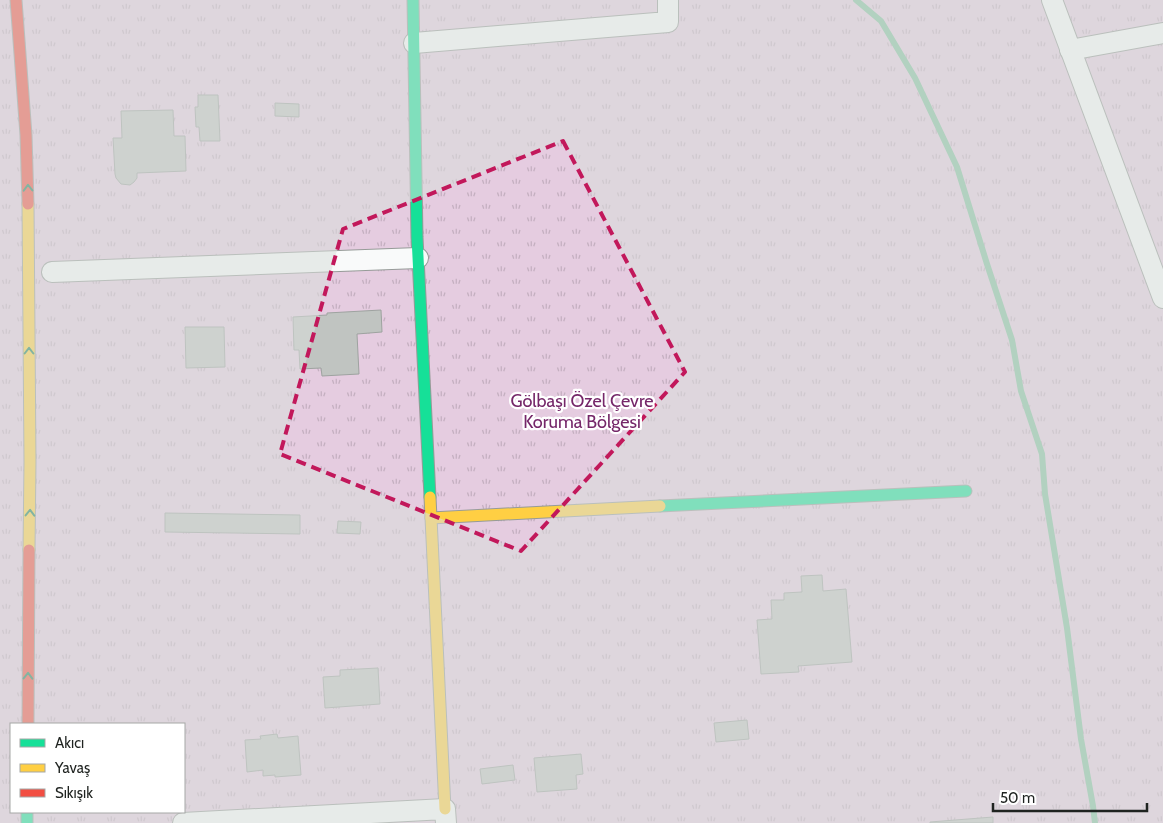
<svg xmlns="http://www.w3.org/2000/svg" width="1163" height="823" font-family="Cabin,sans-serif">
  <style>
    .park { fill: url(#park-tufts); fill-rule: evenodd }
    .lines { fill: none; stroke-linecap: round; stroke-linejoin: round }
    .stream { stroke: #83c09f; stroke-width: 6 }
    .building { fill: #c0c4c1; stroke: #9ea3a0 }
    .street-casing { stroke: #969b98; stroke-width: 22 }
    .fast-casing { stroke: #969b98; stroke-width: 13 }
    .slow-casing { stroke: #969b98; stroke-width: 13 }
    .jam-casing { stroke: #969b98; stroke-width: 13 }
    .street { stroke: #f9fafa; stroke-width: 20 }
    .fast { stroke: #16e098; stroke-width: 11 }
    .slow { stroke: #ffcf43; stroke-width: 11 }
    .jam { stroke: #f24e42; stroke-width: 11 }
    .oneway { stroke: #1a825c }
    .marked { fill: none; stroke: #c2185b; stroke-width: 4; stroke-dasharray: 10 6; stroke-linejoin: round }
    .labels { text-anchor: middle; stroke-width: 4.5; stroke-linejoin: round; paint-order: stroke }
    .park-label { font-size: 18px; fill: #752769; stroke: #fff }
  </style>
  <defs>
    <pattern id="park-tufts" width="24" height="20" patternUnits="userSpaceOnUse" patternTransform="scale(1.25)"><rect width="24" height="20" fill="#e5cce0"/><path d="M3 7l-1-3M5 7V3M7 7l1-3M15 17l-1-3M17 17v-4M19 17l1-3" fill="none" stroke="#c4afc0"/></pattern>
  </defs>
  <rect width="100%" height="100%" fill="#d9dfdb"/>
  <path class="park" d="M0,0H1163V823H0ZM11,724H184V812H11Z"/>
  <g class="lines">
    <polyline class="stream" points="856,0 881,21 915,78 957,167 987,264 1012,340 1021,391 1042,454 1045,494 1067,628 1081,739 1093,806 1095,823"/>
  </g>
  <g class="building">
    <polygon points="198,95 218,95 220,141 200,141 199,127 196,127 195,107 198,107"/>
    <polygon points="275,103 299,104 299,117 275,116"/>
    <polygon points="173,110 174,136 185,136 186,171 137,173 137,178 134,182 130,185 121,184 116,178 115,174 113,138 122,138 121,111"/>
    <polygon points="381,310 382,332 357,334 359,374 322,376 321,368 300,369 299,350 294,350 293,317 327,315 327,313"/>
    <polygon points="185,327 224,327 225,367 186,368"/>
    <polygon points="165,513 300,515 300,534 165,532"/>
    <polygon points="338,521 361,522 360,534 337,533"/>
    <polygon points="822,575 823,591 846,589 852,662 798,666 799,672 761,674 757,620 772,619 771,600 784,600 784,593 802,592 801,576"/>
    <polygon points="378,668 380,704 325,708 323,677 340,676 340,670"/>
    <polygon points="747,720 749,739 716,742 714,723"/>
    <polygon points="277,734 278,738 298,736 301,775 275,777 275,775 263,776 263,770 247,772 245,740 261,739 260,736"/>
    <polygon points="581,754 583,774 576,775 577,789 537,792 534,758"/>
    <polygon points="513,765 515,780 482,784 480,769"/>
    <polygon points="993,817 993,823 930,823 930,822"/>
  </g>
  <g class="lines">
    <defs>
      <g id="street">
        <polyline points="1052,0 1163,298"/>
        <polyline points="414,43 668,22 668,0"/>
        <polyline points="1070,50 1163,33"/>
        <polyline points="52,272 418,258"/>
        <polyline points="183,823 445,809 446,823"/>
      </g>
      <g id="fast">
        <polyline points="413,0 417,237 430,497"/>
        <polyline points="660,506 966,491"/>
        <polyline points="27,812 27,823"/>
      </g>
      <g id="slow">
        <polyline points="28,204 30,462 29,550"/>
        <polyline points="430,497 445,809"/>
        <polyline points="431,518 660,506"/>
      </g>
      <g id="jam">
        <polyline points="16,0 26,135 28,204"/>
        <polyline points="28,724 29,550"/>
      </g>
    </defs>
    <use href="#street" class="street-casing"/>
    <use href="#fast" class="fast-casing"/>
    <use href="#slow" class="slow-casing"/>
    <use href="#jam" class="jam-casing"/>
    <use href="#street" class="street"/>
    <use href="#fast" class="fast"/>
    <use href="#slow" class="slow"/>
    <use href="#jam" class="jam"/>
  </g>
  <defs><path id="oneway-chevron" d="M-2-3.5L2.5 0L-2 3.5" fill="none" stroke-width="1.6" stroke-linecap="round" stroke-linejoin="round" transform="scale(1.25)"/></defs>
  <g class="oneway">
    <use href="#oneway-chevron" transform="translate(28 188) rotate(-91)"/>
    <use href="#oneway-chevron" transform="translate(29 351) rotate(-90)"/>
    <use href="#oneway-chevron" transform="translate(30 513) rotate(-89)"/>
    <use href="#oneway-chevron" transform="translate(28 676) rotate(-89)"/>
  </g>
  <path d="M0 0H1163V823H0ZM563,141L685,372L521,551L280,454L343,229Z" fill="#d9dfdb" fill-opacity=".55" fill-rule="evenodd"/>
  <path class="marked" d="M563,141L685,372L521,551L280,454L343,229Z"/>
  <g class="labels">
    <g class="park-label">
      <text x="582" y="407">Gölbaşı Özel Çevre<tspan x="582" dy="21">Koruma Bölgesi</tspan></text>
    </g>
  </g>
  <rect x="10" y="723" width="175" height="90" fill="#ffffff" stroke="#a5a7a6"/>
  <rect x="20" y="739" width="25" height="8" fill="#16e098" stroke="#a5a7a6"/>
  <text x="55" y="748" font-size="15" fill="#1f2320">Akıcı</text>
  <rect x="20" y="764" width="25" height="8" fill="#ffcf43" stroke="#a5a7a6"/>
  <text x="55" y="773" font-size="15" fill="#1f2320">Yavaş</text>
  <rect x="20" y="789" width="25" height="8" fill="#f24e42" stroke="#a5a7a6"/>
  <text x="55" y="798" font-size="15" fill="#1f2320">Sıkışık</text>
  <path d="M993 803v8h154v-8" fill="none" stroke="#1f2320" stroke-width="2.5"/>
  <text x="1000" y="803" font-size="15" fill="#1f2320" stroke="#ffffff" stroke-width="4" paint-order="stroke">50 m</text>
</svg>
